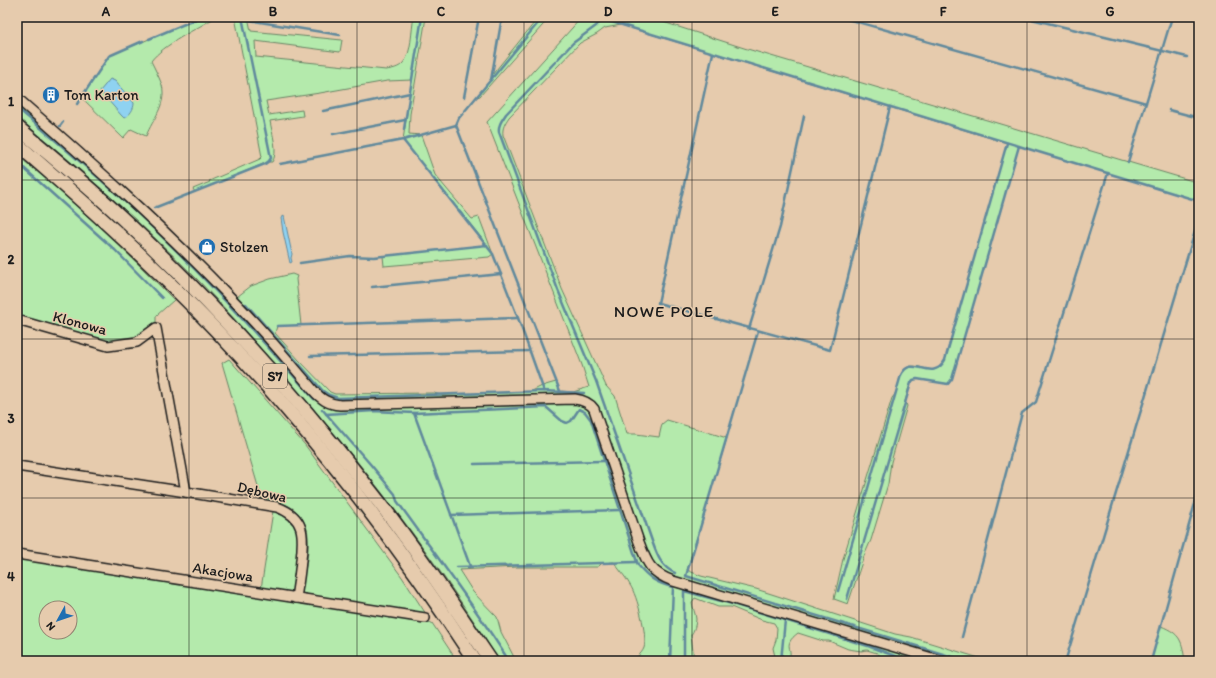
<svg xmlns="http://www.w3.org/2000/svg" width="1216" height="678" font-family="Itim,sans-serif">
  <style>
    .green { fill: #b4eaac; stroke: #688364; fill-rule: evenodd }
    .water { fill: #8fd2f1; stroke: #61899c }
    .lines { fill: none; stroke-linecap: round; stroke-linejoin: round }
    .stream { stroke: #61899c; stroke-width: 2.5 }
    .minor-casing { stroke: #1c1c1c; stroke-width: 12 }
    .highway-casing { stroke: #1c1c1c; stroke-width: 16 }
    .minor { stroke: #e6cbad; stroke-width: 9 }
    .highway { stroke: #e6cbad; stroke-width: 13 }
    .grid { fill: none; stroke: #1c1c1c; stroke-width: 1; stroke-opacity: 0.55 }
    .labels { text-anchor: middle; stroke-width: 3; stroke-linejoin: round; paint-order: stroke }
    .shield { fill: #e6cbad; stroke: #595048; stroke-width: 1 }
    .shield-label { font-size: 14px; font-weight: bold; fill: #1c1c1c }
    .poi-label { font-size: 15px; fill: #1c1c1c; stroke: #e6cbad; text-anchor: start }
    .street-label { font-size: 15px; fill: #1c1c1c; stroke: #e6cbad }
    .quarter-label { font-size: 17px; letter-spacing: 1px; fill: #1c1c1c; stroke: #e6cbad }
    .neatline { fill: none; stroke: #1c1c1c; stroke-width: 1.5 }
    .grid-label { font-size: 13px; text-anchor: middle; font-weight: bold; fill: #1c1c1c }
  </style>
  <rect width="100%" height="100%" fill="#e6cbad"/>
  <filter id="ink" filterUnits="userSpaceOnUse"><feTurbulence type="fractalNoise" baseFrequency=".025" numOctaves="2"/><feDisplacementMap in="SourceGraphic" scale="8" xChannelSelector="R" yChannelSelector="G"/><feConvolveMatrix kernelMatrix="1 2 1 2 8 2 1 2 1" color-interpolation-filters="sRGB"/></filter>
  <g filter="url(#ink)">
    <g class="green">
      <path d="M201,17H216C198,28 163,45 151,61C155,69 159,77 162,85C167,104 153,119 146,136L131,129L123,138L81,97L109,56Z"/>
      <path d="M235,17H248L251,31L342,40L340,52L255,41L256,57L386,70C392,69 399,68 403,63C412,54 411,30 414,17H426L410,114L409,134L421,135L435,175L472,219L479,217L493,254L489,257L384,266L383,256L487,245L403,140L412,80L387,81L320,93L266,101L269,115L302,110L303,116L270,121C272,133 279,153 272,162H268L195,192L193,189L210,182L209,181L260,159L262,157Z"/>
      <polygon points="539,17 550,17 480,96 477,97 491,80 492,75"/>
      <path d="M582,17H654L660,21L744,48L1199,183V201L1019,146L952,379L948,384L917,379C908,381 908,393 905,401L907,406L891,462L888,484L871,540L864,556L848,604L834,599L843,559L892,398C900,391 897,373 906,368C920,360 934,381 945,360L1007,143L621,25L605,28L597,34L580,43L509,117C505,123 502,128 503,135L562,289L606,386L615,396L627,434H636L659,437L662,424L667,420L727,438L687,570L701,576L756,589L895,634L911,637L989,661H922L918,660L916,661H886L877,653L867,650L861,651L848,649L829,641H823L798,633C781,646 795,648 788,661H776L773,648L776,640L777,628L774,623L762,620L731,607H718L695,598L692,602C692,606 696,615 696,619C696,624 694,631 691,635L693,651V661H628C635,659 641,655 644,648C648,636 637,595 630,585C626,577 619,570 614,562L602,563L598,567H517L459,570L473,592L497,617L501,632L516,661H499C435,557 360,460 278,369C252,338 225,308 197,279C140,222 80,168 17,117V98L233,300L251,286L270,279L292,274L297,276L296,279L301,325L277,326L275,333L299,360L330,392L335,394L434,393L441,395L530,392L542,386L556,382L560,391L573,392L589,387L582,365L487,122Z"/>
      <path d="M17,155C72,200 124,249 174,300L157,315L156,317V328L135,339L107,342L17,316V280L18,277L17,276Z"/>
      <path d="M229,359L305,445L402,577L426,614L300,595C303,579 310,553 308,537C308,525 300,512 289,506C281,502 271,501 262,500L222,363Z"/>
      <polygon points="273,511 277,511 285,515 296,525 300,536 293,594 261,589"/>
      <path d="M17,558L432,623L457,661H17ZM46,608H70V632H46Z"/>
      <path d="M1161,626C1181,634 1182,641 1185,661H1151Z"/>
    </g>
    <g class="water">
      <path d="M110,79L115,81L134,103C134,109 130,115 124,118L121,115L100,91Z"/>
      <polygon points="284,216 292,254 291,258 292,262 290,263 283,232 281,218"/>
    </g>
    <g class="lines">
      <g class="stream">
        <polyline points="601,17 609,21 1199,201"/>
        <polyline points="840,17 1146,103"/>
        <polyline points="1023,17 1187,57"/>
        <path d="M603,18L596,26L573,43L506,114C502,120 498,125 499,132L558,290L596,381L652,541C657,555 661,567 675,573"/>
        <polyline points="242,19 340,35"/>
        <polyline points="609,21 612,17"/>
        <polyline points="149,39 201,17"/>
        <polyline points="713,53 658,303 830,350 890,107"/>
        <polyline points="491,80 502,17"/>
        <polyline points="464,97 479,17"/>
        <polyline points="77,104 109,56 143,41"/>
        <path d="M17,108C60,144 104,181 145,220C205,277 260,337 314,399"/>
        <polyline points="1169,110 1199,118"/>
        <polyline points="323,111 410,93"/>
        <polyline points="456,125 459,118 543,17"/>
        <polyline points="60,126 63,122"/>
        <polyline points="404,129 422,17"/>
        <polyline points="333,134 405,120"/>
        <polyline points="403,140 493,254 518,318 544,391"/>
        <polyline points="17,162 115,250 162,298"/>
        <polyline points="1128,162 1172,17"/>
        <polyline points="280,164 403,140 456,125 560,391"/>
        <polyline points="154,208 265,164 269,161 271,158 242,17"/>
        <polyline points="300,263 350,256 374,257 487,245"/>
        <polyline points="372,287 501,274"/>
        <polyline points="246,304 323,391 329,395 338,398 544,391 584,393"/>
        <polyline points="277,326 518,318"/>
        <polyline points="749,329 780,227 804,116"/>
        <polyline points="758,331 686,576 966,661"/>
        <polyline points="310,356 530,351"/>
        <path d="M322,409L371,465L395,494L397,501C435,554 474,605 509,661"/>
        <polyline points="414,413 470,566"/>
        <path d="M326,414L374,411L414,413L546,407L562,421L567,423L571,421L579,409L585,412L591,420L638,565C649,578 656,583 673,587L670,661"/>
        <polyline points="474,464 604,461"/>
        <polyline points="451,515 620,510"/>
        <polyline points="457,567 637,562"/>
        <path d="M838,591L901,375C912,353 932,384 945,360L1007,143"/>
        <polyline points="847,599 911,383 913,380 917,379 948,384 952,379 1019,146"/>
        <polyline points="962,637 1022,413 1036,402 1108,173"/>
        <polyline points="1066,659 1199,218"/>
        <polyline points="684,661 684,591 736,605 868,646 900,658 922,661"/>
        <polyline points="781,661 785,620"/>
        <polyline points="1151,661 1199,489"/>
      </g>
      <defs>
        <g id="minor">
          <path d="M17,98C91,163 164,228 232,299C261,328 287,359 313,390C321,399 328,404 340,405L575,399C583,400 589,402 594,409L639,542C647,564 651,573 673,581L942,661"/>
          <polyline points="17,320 108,346 137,342 156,328 186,492"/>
          <path d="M17,466L186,492L277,507C305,517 304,535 301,560C300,573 298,585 296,598"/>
          <polyline points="17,554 425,618"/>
        </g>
        <g id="highway">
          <path d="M17,127C53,157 89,187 123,219C212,302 293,392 368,488C412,543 451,602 491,661"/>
          <path d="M17,144C115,228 209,316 292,415C359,493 419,575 475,661"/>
        </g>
      </defs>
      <use href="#minor" class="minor-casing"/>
      <use href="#highway" class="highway-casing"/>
      <use href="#minor" class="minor"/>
      <use href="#highway" class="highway"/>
    </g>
  </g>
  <path class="grid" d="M189,17V661M357,17V661M524,17V661M692,17V661M859,17V661M1027,17V661M17,180H1199M17,339H1199M17,498H1199"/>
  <defs>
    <symbol id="building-disc" viewBox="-11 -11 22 22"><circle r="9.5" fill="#1f6fb2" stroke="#e6cbad"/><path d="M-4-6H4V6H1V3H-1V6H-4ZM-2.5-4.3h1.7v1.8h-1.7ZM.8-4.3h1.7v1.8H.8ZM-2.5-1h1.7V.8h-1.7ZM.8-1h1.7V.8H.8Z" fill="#fff"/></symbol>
    <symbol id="shop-disc" viewBox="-11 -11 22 22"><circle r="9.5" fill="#1f6fb2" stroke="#e6cbad"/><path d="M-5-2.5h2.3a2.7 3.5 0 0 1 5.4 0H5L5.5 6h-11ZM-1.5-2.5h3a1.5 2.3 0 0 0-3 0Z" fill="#fff"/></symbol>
  </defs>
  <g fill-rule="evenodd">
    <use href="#building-disc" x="41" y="85" width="20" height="20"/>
    <use href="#shop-disc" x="197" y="237" width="20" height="20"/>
  </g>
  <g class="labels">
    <rect class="shield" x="263" y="364" width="24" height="24" rx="3"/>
    <g class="shield-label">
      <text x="275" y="381">S7</text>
    </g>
    <g class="poi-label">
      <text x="64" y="100">Tom Karton</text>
      <text x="220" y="252">Stolzen</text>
    </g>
    <g class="street-label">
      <text transform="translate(80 323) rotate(15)" y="5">Klonowa</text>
      <text transform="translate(262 492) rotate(13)" y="5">Dębowa</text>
      <text transform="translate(223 572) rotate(9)" y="5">Akacjowa</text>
    </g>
    <g class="quarter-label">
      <text x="664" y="317">NOWE POLE</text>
    </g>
  </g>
  <rect width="1216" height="678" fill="none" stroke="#e6cbad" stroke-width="44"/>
  <g transform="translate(58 620) rotate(230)"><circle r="19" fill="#e6cbad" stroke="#958573"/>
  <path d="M0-3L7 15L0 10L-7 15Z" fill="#1f6fb2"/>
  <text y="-6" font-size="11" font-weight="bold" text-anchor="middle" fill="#1c1c1c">N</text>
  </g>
  <rect x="22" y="22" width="1172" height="634" class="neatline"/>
  <g class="grid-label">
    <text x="106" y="16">A</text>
    <text x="273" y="16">B</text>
    <text x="441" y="16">C</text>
    <text x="608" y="16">D</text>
    <text x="775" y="16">E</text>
    <text x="943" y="16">F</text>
    <text x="1110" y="16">G</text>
    <text x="11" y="106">1</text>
    <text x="11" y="264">2</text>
    <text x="11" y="423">3</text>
    <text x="11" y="581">4</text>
  </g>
</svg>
